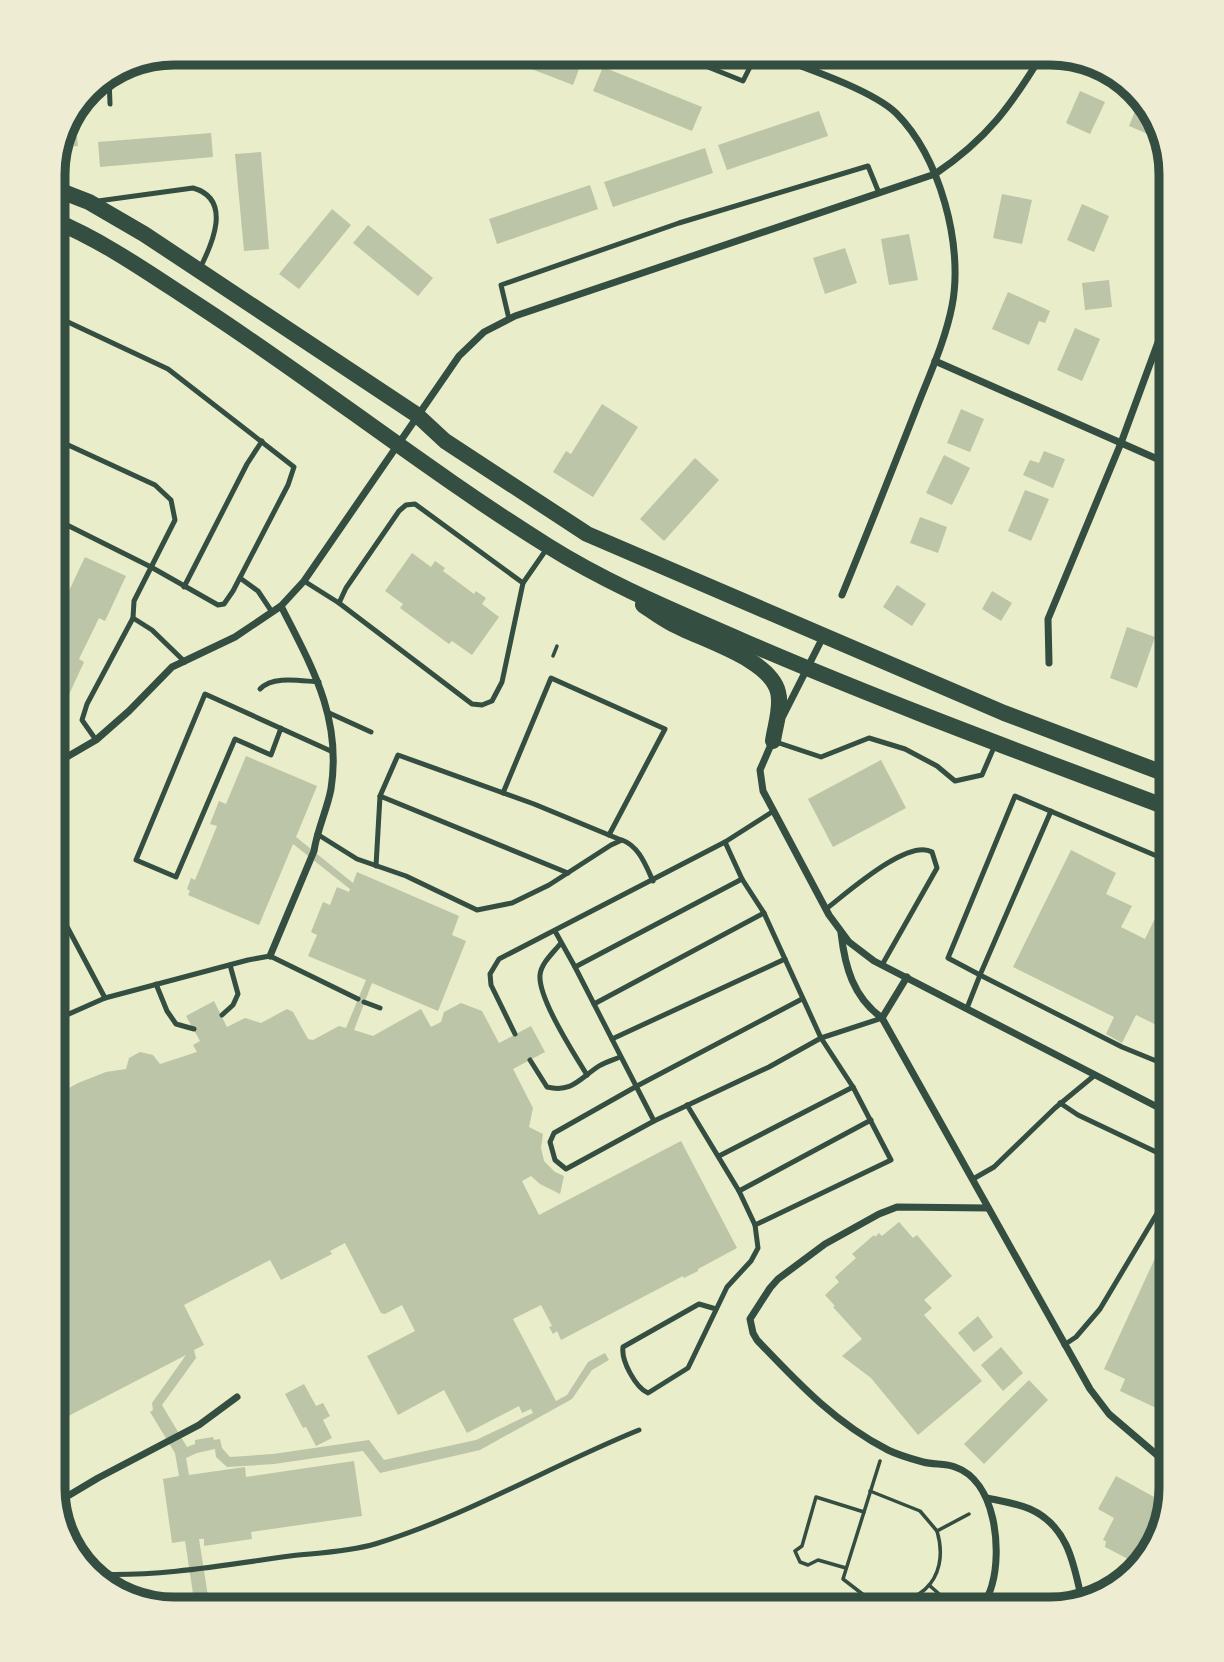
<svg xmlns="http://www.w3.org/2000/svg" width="1224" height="1662" font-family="Overpass,sans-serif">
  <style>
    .building { fill: #bcc5a7; fill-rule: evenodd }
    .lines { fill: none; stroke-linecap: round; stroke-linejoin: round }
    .path { stroke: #344e41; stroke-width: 3.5 }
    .service { stroke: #344e41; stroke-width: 5 }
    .minor { stroke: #344e41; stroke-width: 7 }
    .primary { stroke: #344e41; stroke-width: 16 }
    .rim { fill: none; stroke: #344e41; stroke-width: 9 }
  </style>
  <rect width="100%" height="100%" fill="#e9edc9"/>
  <g class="building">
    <polygon points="496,53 562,53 582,61 573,85 495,55"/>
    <polygon points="603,67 702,107 692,131 593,91"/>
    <polygon points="1080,91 1105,102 1090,134 1066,123"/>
    <polygon points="1140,99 1155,113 1162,140 1129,126"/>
    <polygon points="74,108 78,146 58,148 65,120"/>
    <polygon points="819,111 828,136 727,170 718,145"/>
    <polygon points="211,133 213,157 100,167 98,142"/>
    <polygon points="705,148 713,173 613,207 604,182"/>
    <polygon points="261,152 269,249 244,251 235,154"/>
    <polygon points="590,185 598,209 497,244 489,219"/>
    <polygon points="1002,194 1032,200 1022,244 993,238"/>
    <polygon points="1082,204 1109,216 1094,252 1067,240"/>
    <polygon points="332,209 351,225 299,289 279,274"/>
    <polygon points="368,225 433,278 418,296 353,243"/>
    <polygon points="909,234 918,280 889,285 881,239"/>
    <polygon points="845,248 857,283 825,294 813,258"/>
    <polygon points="1109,280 1112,307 1085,310 1082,283"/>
    <polygon points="1008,292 1050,311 1045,323 1039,321 1029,345 992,329"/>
    <polygon points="1075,328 1100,339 1082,381 1057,370"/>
    <polygon points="602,404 638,427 593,497 553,472 566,451 571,454"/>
    <polygon points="961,409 984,419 970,452 947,443"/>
    <polygon points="1044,451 1065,459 1053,488 1023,475 1030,460 1039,463"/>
    <polygon points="944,455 970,468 952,505 926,493"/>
    <polygon points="695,458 719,480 664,541 640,519"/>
    <polygon points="1025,490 1049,499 1031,541 1008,531"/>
    <polygon points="920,517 947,527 938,553 910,543"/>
    <polygon points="412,553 431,567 435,561 445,568 443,571 474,594 476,591 486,598 482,604 499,617 472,655 452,641 449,644 400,608 403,604 385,591"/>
    <polygon points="85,557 126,576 105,621 99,618 79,659 84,662 66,701 58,698 53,710 53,590 66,597"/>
    <polygon points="897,585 926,604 912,626 883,607"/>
    <polygon points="992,591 1012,603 1001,621 982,609"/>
    <polygon points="1127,627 1155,637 1137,688 1110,678"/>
    <path d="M246,756L317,786L296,837L353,883L357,872L459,916L452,935L466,941L438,1011L372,983L354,1030L373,1036L421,1009L431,1027L441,1022L444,1012L461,1003L482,1011L499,1043L531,1026L545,1052L513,1069L533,1108L529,1127L543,1134L541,1148L544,1161L555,1172L564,1176L560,1194L540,1184L531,1176L522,1181L539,1215L681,1141L737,1248L698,1269V1271L684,1278L683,1276L561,1340L557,1331L553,1334L549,1327L552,1326L541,1305L513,1319L556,1401L567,1395L588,1362L605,1353L609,1360L592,1370L572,1399L480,1450L380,1473L363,1451L274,1464L227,1467L216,1457L215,1449L197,1453L186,1458L189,1475L245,1467L246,1477L354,1461L362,1516L251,1532L252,1539L204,1546V1539H199L210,1609H193L191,1600H194L185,1541L172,1543L163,1479L179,1476L175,1453L150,1412L153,1410L152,1403L186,1355L53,1424V1097L78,1083L106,1072L126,1069L129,1058L140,1052L153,1055L160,1064L197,1052L193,1045L200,1041L186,1016L214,1001L227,1027L245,1018L261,1023L287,1009L293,1012L308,1039L313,1040L339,1026L346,1028L366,980L308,956L317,935L311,932L323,902L330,905L337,887L349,892L350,889L293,844L259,925L188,895L190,891L187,889L191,878L195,880L217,826L210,824L219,801L226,804ZM345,1243L381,1313L385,1314L402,1305L415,1331L367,1356L398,1415L444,1390L467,1433L519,1406L522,1413L531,1409L533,1413L476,1440L384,1460L369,1440L273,1454L230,1457L222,1448L220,1439L214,1440L213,1437L195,1440V1444L187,1447L162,1405L196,1358L194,1350L204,1345L184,1305L270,1260L281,1280L332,1254L330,1251Z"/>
    <polygon points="881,760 906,808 833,847 808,799"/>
    <polygon points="1071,850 1116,873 1106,894 1132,906 1121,927 1145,939 1157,914 1171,921 1171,929 1164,945 1171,948 1171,1032 1136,1015 1122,1043 1106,1034 1114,1017 1013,967"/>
    <polygon points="899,1222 913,1238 917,1235 952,1276 924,1300 932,1308 924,1315 982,1381 918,1435 871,1378 842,1356 862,1339 833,1307 835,1306 825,1295 839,1282 835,1277 856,1258 852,1254 874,1235 875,1237 879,1233 882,1236"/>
    <polygon points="1162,1243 1171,1247 1171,1415 1120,1391 1125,1379 1104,1369"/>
    <polygon points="978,1316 993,1337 974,1352 958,1333"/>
    <polygon points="1001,1347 1023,1373 1003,1391 981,1365"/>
    <polygon points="1029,1380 1048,1400 984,1464 964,1444"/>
    <polygon points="304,1384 316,1406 323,1403 330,1416 323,1420 332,1438 316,1446 306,1427 303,1428 285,1394"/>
    <polygon points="1116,1476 1156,1498 1157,1501 1165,1506 1138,1558 1134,1556 1132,1561 1105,1547 1106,1541 1103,1540 1114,1518 1098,1509"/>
  </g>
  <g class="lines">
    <g class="path">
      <polyline points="553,656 557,646"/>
      <polyline points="870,1491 920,1511 937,1531"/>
      <polyline points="846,1568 818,1560 808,1565 800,1562 795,1551 802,1546 816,1497 864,1512"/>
      <polyline points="929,1585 956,1609"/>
      <path d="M865,1596C914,1615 952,1581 937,1531L969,1514"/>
      <polyline points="862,1609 865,1596 843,1579 880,1461"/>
    </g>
    <g class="service">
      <polyline points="673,53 743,81 757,53"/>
      <polyline points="109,77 110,104"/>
      <path d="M98,201L193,188C233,199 212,245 199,270"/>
      <polyline points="509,319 501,285 679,223 868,166 879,193"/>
      <polyline points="53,438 155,485 171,500 175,520 134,601 133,618 152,630 185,662"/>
      <polyline points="53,518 151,567 218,605 224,604 233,591 288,485 294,467 168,369 53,315"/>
      <polyline points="240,578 258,591 272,612"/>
      <polyline points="304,581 339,603 472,704 482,705 492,701 502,682 523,583 548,547"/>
      <polyline points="184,587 247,464 262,441"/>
      <polyline points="339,603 346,588 399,511 406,505 415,504 523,583"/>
      <path d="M260,689C273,675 301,681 319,682"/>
      <polyline points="327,712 371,732"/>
      <polyline points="281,728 271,755 235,739 176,877 136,860 205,694 333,752"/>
      <polyline points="96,740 82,720 87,704 133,618"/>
      <polyline points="773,741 821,757 869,738 905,749 937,766 955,781 982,775 995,745"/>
      <polyline points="503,793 551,678 665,729 609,835"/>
      <polyline points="380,796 398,755 534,804 621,840"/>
      <polyline points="1051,811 980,975 1122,1047 1171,1067"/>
      <path d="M317,834L357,859L406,876L477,910L512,903L549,885L611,845L622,840C639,846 646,866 653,881"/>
      <polyline points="725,842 742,879 764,913 821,1038 853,1087 891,1160 755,1225"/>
      <polyline points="376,866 380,796 568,873"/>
      <polyline points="53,905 55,904 105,998"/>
      <path d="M826,909C847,893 908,838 932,852L937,868L882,965"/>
      <polyline points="555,931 575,967 654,1121"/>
      <path d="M561,943C554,952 541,963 540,975C538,998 574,1054 587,1075"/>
      <polyline points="575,967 742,879"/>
      <polyline points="156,984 167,1011 176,1024 194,1029"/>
      <polyline points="802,999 637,1086 554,1133 550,1142 555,1160 566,1169 654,1121 769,1067 821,1038 882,1018"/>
      <polyline points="364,1002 380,1008"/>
      <polyline points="594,1004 764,913"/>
      <polyline points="967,1008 980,975 948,958 1015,796 1171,862"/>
      <polyline points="222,1015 233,1005 238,994 230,965"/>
      <polyline points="53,1021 105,998 248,960 270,956 358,999"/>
      <polyline points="515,1034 491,985 490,974 499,959 725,842 772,812"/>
      <polyline points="612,1039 785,959"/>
      <path d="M530,1060L547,1087C572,1093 579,1079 599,1066C605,1062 613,1060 620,1057"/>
      <polyline points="1060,1103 1078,1115 1171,1159"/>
      <path d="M687,1105L739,1191L755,1225L758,1248L751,1261L727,1287L688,1368L648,1393C636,1388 621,1361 623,1347L699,1304L716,1309"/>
      <polyline points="719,1156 853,1087"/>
      <polyline points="973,1179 994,1167 1055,1108 1095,1075"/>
      <polyline points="739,1191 871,1120"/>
      <polyline points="1064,1345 1076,1337 1100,1309 1171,1190"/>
      <path d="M94,1574C159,1577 225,1565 290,1556C317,1553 348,1552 375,1544C467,1516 550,1466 639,1430"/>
    </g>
    <g class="minor">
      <path d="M766,53C800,66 871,89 896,113C940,157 964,246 952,306C945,342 928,378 915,412C891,473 867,534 842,595"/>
      <polyline points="1171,261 1171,268"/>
      <polyline points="935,361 1171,465"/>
      <polyline points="1049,663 1048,619 1121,443 1171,307"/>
      <polyline points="783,716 823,637"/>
      <polyline points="773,740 760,770 763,791 829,915 849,942 874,961 1171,1114"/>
      <path d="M53,765L96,740L129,711L172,667L235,637L281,606L304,581L459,356L484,332L515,316L935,174C987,139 1011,106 1043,53"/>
      <path d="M841,933C845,967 853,997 882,1018L1090,1389L1109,1414L1164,1461L1171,1465"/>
      <path d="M270,956L314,851C317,830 327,810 331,789C342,718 312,667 281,606"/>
      <polyline points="882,1018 907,977"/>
      <path d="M987,1498C1000,1501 1016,1503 1030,1509C1068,1526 1074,1564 1082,1601"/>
      <polyline points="56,1503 98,1478 199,1425 237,1397"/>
      <path d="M981,1609C985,1602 990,1593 992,1585C1002,1550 996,1481 955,1467C945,1463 934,1465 923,1462C912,1459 898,1455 888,1450C835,1423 797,1382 757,1340L753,1333L750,1319L770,1288L778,1279L825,1244L879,1214L897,1207L988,1208"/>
    </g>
    <g class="primary">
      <polyline points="53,188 89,202 144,234 417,415 445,441 587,534 1004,713 1171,776"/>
      <path d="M53,220C106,242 153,276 201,307C319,384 429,472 548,546C610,585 677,612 743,641C884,702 1028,755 1171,809"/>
      <path d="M643,605C652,611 661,618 671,623C699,639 770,658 778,692C782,707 775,726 773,741"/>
    </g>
  </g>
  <path d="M0 0H1224V1662H0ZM174 65H1050A109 109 0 0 1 1159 174V1488A109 109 0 0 1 1050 1597H174A109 109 0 0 1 65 1488V174A109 109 0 0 1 174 65Z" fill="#eeecd3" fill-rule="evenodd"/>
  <path class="rim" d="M174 65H1050A109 109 0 0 1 1159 174V1488A109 109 0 0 1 1050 1597H174A109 109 0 0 1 65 1488V174A109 109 0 0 1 174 65Z"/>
</svg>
